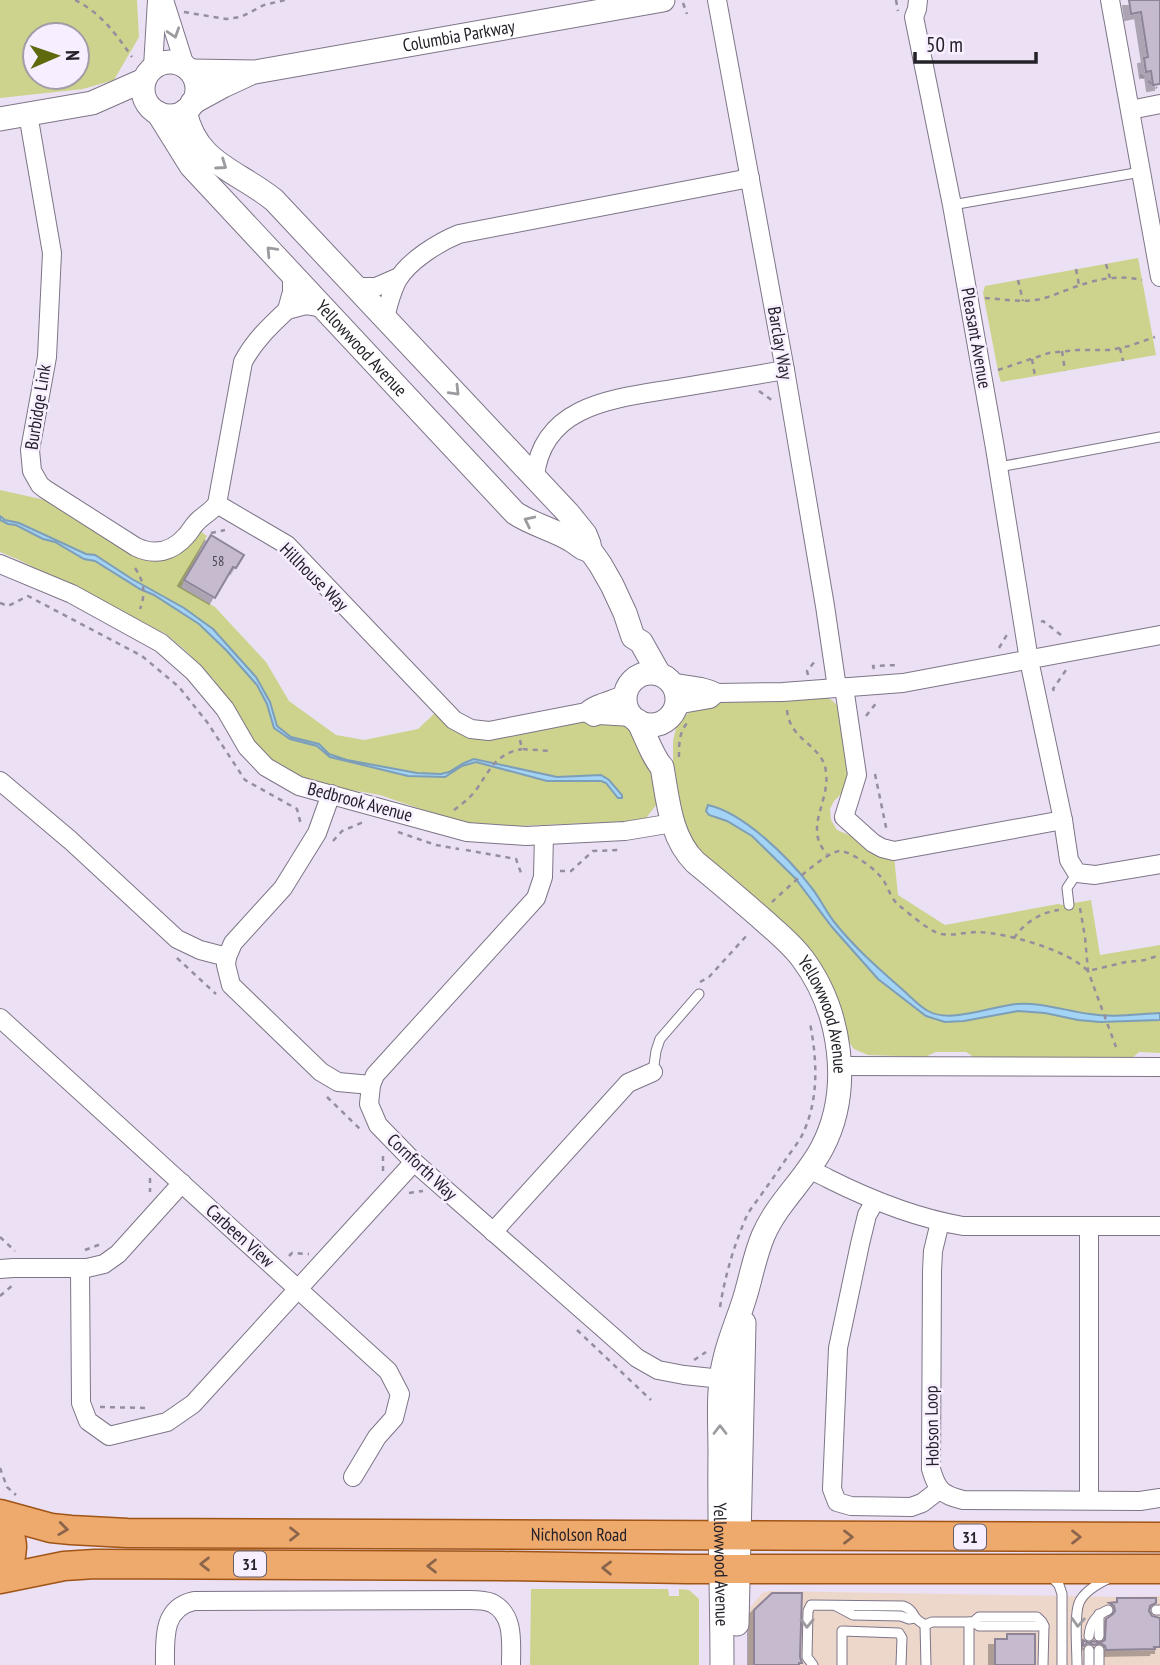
<svg xmlns="http://www.w3.org/2000/svg" width="1160" height="1665" font-family="'PT Sans Narrow',sans-serif">
  <style>
    .commercial { fill: #edd6ca }
    .green { fill: #cdd38c; fill-rule: evenodd }
    .water { fill: #a3d4f5; stroke: #7d9eb8; stroke-width: 2 }
    .building { fill: #c5bace; stroke: #8e8497; stroke-width: 2; filter: url(#shadow) }
    .lines { fill: none; stroke-linecap: round; stroke-linejoin: round }
    .service-casing { stroke: #7e7587; stroke-width: 11 }
    .minor-casing { stroke: #7e7587; stroke-width: 20 }
    .tertiary-casing { stroke: #7e7587; stroke-width: 25 }
    .primary-casing { stroke: #a05416; stroke-width: 31 }
    .path { stroke: #968e9d; stroke-width: 2.5; stroke-dasharray: 5 5; stroke-linecap: butt }
    .service { stroke: #fff; stroke-width: 9 }
    .minor { stroke: #fff; stroke-width: 18 }
    .tertiary { stroke: #fff; stroke-width: 23 }
    .primary { stroke: #eea96d; stroke-width: 28 }
    .oneway { stroke: #9d9b9f }
    .oneway2 { stroke: #8a654b }
    .labels { text-anchor: middle; stroke-width: 5; stroke-linejoin: round; paint-order: stroke }
    .number-label { font-size: 14px; fill: #4d4752 }
    .shield { fill: #f7eeff; stroke: #645e69; stroke-width: 2 }
    .shield-label { font-size: 16px; font-weight: bold; fill: #252129 }
    .street-label { font-size: 18px; fill: #252129; stroke: #f7eeff }
  </style>
  <defs>
    <filter id="shadow"><feDropShadow dx="-6" dy="6" stdDeviation="0" flood-color="#0004"/></filter>
  </defs>
  <rect width="100%" height="100%" fill="#ebe0f4"/>
  <polygon class="commercial" points="769,1591 1118,1597 1160,1596 1160,1665 748,1665 749,1609 762,1593"/>
  <g class="green">
    <path d="M0,0H137L139,37L114,80L83,89L0,98ZM35,35H77V77H35Z"/>
    <polygon points="1138,258 1156,355 1001,382 999,376 983,293 985,286"/>
    <path d="M0,490L45,500L143,559C171,563 184,553 200,531L207,536L181,587L215,607L266,662L289,701L336,735L364,740L418,729L437,711L460,732L583,721L631,724L652,757L657,804L646,818L638,821L518,826L470,823L438,815L380,795L334,787L305,778L277,765L261,751L232,704L214,680L187,652L166,634L17,559L0,552Z"/>
    <polygon points="823,695 833,701 839,708 852,772 845,790 834,801 830,809 831,820 837,830 849,835 857,834 894,856 898,895 945,925 1058,904 1063,905 1091,900 1100,955 1160,945 1160,1053 1139,1052 1131,1059 975,1058 966,1052 936,1052 925,1057 868,1055 854,1049 846,1038 841,1017 690,845 675,791 673,765 673,741 676,728 680,720 690,712 725,702 753,698"/>
    <polygon points="531,1589 668,1589 669,1596 679,1596 679,1589 689,1590 699,1599 699,1665 530,1665"/>
  </g>
  <g class="water">
    <polygon points="0,516 5,520 19,523 86,554 95,555 132,579 184,608 213,629 256,677 270,702 277,726 291,737 319,744 329,754 347,760 417,773 441,774 449,772 464,763 474,759 557,777 601,775 609,780 622,795 622,798 618,798 606,783 601,781 547,781 476,762 462,766 445,777 408,776 330,757 317,746 290,739 274,728 267,704 257,685 227,651 199,624 154,595 140,589 95,561 84,559 55,542 43,539 16,525 8,524 0,520"/>
    <path d="M708,805C744,813 789,858 811,887C820,898 826,912 835,923C855,948 879,969 903,990C911,997 919,1006 928,1011C951,1024 991,1006 1017,1004C1041,1002 1066,1011 1090,1014C1113,1018 1137,1014 1160,1013V1020L1100,1022L1078,1020L1045,1013L1018,1011L964,1021L945,1022L926,1016L878,979L832,927L795,878L752,836L727,821L709,815L706,811Z"/>
  </g>
  <g class="building">
    <polygon points="1129,0 1160,0 1160,84 1153,85 1151,71 1146,72 1144,58 1148,57 1141,12 1131,14"/>
    <polygon points="211,535 244,555 236,568 233,567 215,598 184,580"/>
    <polygon points="772,1593 802,1593 800,1657 802,1663 799,1663 799,1665 754,1665 754,1610"/>
    <polygon points="1117,1598 1156,1598 1156,1603 1150,1606 1149,1611 1152,1616 1160,1618 1160,1647 1154,1647 1155,1649 1106,1650 1105,1646 1100,1643 1094,1645 1088,1643 1083,1646 1083,1640 1089,1643 1094,1641 1100,1643 1105,1640 1106,1619 1113,1614 1115,1611 1114,1606 1109,1603 1117,1602"/>
    <polygon points="1007,1634 1035,1634 1035,1665 995,1665 995,1639 1007,1639"/>
  </g>
  <g class="lines">
    <defs>
      <g id="service">
        <polyline points="952,205 1141,172"/>
        <polyline points="999,467 1160,437"/>
        <polyline points="1069,905 1067,888 1077,873"/>
        <polyline points="653,1072 656,1051 660,1039 699,994"/>
        <polyline points="1051,1576 1059,1585 1062,1594 1062,1665"/>
        <polyline points="836,1606 853,1615 901,1616 909,1619 915,1618"/>
        <polyline points="1156,1610 1160,1610"/>
        <polyline points="969,1622 973,1622 979,1617 1037,1617 1042,1622 1044,1626 1043,1665"/>
        <polyline points="973,1622 979,1626 1044,1626"/>
        <polyline points="925,1625 932,1622 969,1622 969,1665"/>
        <polyline points="925,1625 926,1665"/>
        <path d="M1089,1636C1090,1623 1096,1615 1108,1610"/>
        <polyline points="1099,1636 1099,1614"/>
        <polyline points="1089,1650 1089,1665"/>
        <path d="M813,1665L807,1657L808,1611L811,1605L903,1606C911,1609 911,1611 915,1617C917,1620 922,1623 925,1625"/>
        <polyline points="842,1665 842,1631 899,1633 902,1638 901,1665"/>
        <path d="M1077,1665C1077,1649 1074,1616 1079,1603C1084,1591 1099,1583 1110,1578"/>
        <polyline points="1099,1665 1099,1650"/>
      </g>
      <g id="minor">
        <polyline points="164,0 185,66"/>
        <polyline points="717,0 785,370 825,606 837,688"/>
        <polyline points="918,0 917,9 914,17 952,205 995,448 1029,660 1063,820 1069,860 1077,873 1095,875 1160,864"/>
        <polyline points="1110,0 1160,277"/>
        <polyline points="153,67 157,0"/>
        <polyline points="1130,110 1160,104"/>
        <path d="M28,114L52,253L47,357L30,450L32,471L40,485L45,489L136,547C155,556 172,552 186,536C190,532 192,527 196,523C202,516 211,512 217,504"/>
        <polyline points="292,274 292,292 287,310 306,305 325,308"/>
        <polyline points="355,287 376,287 399,277"/>
        <path d="M287,310C270,326 254,341 243,362L217,504L287,545L454,720L471,729L489,731L586,712C595,703 613,700 626,694"/>
        <path d="M385,318C388,305 391,293 397,281C408,261 439,242 459,234L750,178"/>
        <path d="M535,476C543,402 620,398 678,388C713,382 749,376 785,370"/>
        <polyline points="0,564 72,594 161,643 194,672 225,709 247,747 266,767 299,786 467,832 526,836 625,831 673,823"/>
        <path d="M671,682C686,686 704,685 717,693L783,692L903,683L1160,635"/>
        <polyline points="844,687 857,775 844,817 873,843 882,848 894,851 1063,820"/>
        <polyline points="676,705 710,699 717,693"/>
        <polyline points="586,712 594,717 599,715 632,717"/>
        <polyline points="0,781 70,840 177,939 200,950 227,957"/>
        <polyline points="331,794 317,833 283,888 233,943 227,957 226,965 231,985 321,1072 338,1082 371,1085"/>
        <polyline points="544,835 543,877 536,898 375,1075 371,1085 369,1104 378,1125 414,1162 637,1358 658,1370 684,1375 722,1379"/>
        <polyline points="0,1018 388,1371 400,1394 394,1418 377,1437 353,1477"/>
        <polyline points="840,1066 1160,1067"/>
        <path d="M809,1169C816,1173 822,1175 829,1179C871,1200 916,1218 963,1226H1160"/>
        <polyline points="875,1201 867,1215 860,1244 838,1348 832,1489 837,1502 851,1506 911,1507 922,1503 939,1490"/>
        <path d="M940,1222L933,1251L932,1271L931,1469C937,1490 942,1495 963,1500L1140,1501L1160,1498"/>
        <polyline points="493,1232 628,1083 653,1072"/>
        <polyline points="80,1268 81,1403 88,1421 109,1436 167,1422 193,1404 414,1162"/>
        <polyline points="0,1269 13,1268 87,1268 104,1264 118,1254 182,1183"/>
        <polyline points="1089,1500 1089,1226"/>
        <path d="M165,1665C165,1639 162,1608 194,1601L469,1600C476,1600 485,1600 492,1603C515,1615 511,1643 511,1665"/>
      </g>
      <g id="tertiary">
        <circle cx="170" cy="89" r="27"/>
        <path id="s1" d="M191,71L255,72L663,0"/>
        <polyline points="192,103 223,86 249,74"/>
        <path d="M185,111C196,164 237,170 274,200L568,513L585,534L589,544L590,550L600,564L612,585L625,613L633,637L641,642L659,674"/>
        <path id="s2" d="M158,113L191,166L515,513C533,525 553,529 571,540C578,544 582,550 590,550"/>
        <polyline points="0,119 92,103 144,80"/>
        <circle cx="651" cy="699" r="26"/>
        <path id="s3" d="M638,721C645,734 653,758 662,767C668,800 670,837 695,862C717,880 738,898 760,917C774,930 790,942 802,958C841,1010 853,1089 822,1148C805,1180 777,1203 763,1236C755,1255 751,1277 745,1297C739,1317 730,1337 725,1358C717,1388 720,1422 720,1453C719,1524 722,1594 722,1665"/>
        <polyline points="737,1624 744,1323"/>
      </g>
      <g id="primary">
        <path id="s4" d="M0,1514L51,1528L71,1530L127,1533L1160,1537"/>
        <path d="M0,1516C15,1538 17,1555 0,1578"/>
        <polyline points="0,1579 64,1566 95,1564 501,1566 687,1569 1160,1569"/>
      </g>
    </defs>
    <use href="#service" class="service-casing"/>
    <use href="#minor" class="minor-casing"/>
    <use href="#tertiary" class="tertiary-casing"/>
    <use href="#primary" class="primary-casing"/>
    <g class="path">
      <path d="M75,0C101,13 116,34 132,57"/>
      <polyline points="896,0 898,11"/>
      <polyline points="683,3 687,14"/>
      <polyline points="184,12 226,19 241,17 264,5 285,0"/>
      <polyline points="1140,75 1157,88"/>
      <polyline points="1106,264 1110,278"/>
      <polyline points="1076,269 1079,285"/>
      <polyline points="1018,280 1023,301"/>
      <path d="M985,298C1003,299 1022,303 1041,299C1050,297 1058,293 1067,290C1092,280 1116,274 1142,280"/>
      <polyline points="1120,348 1123,361"/>
      <polyline points="1062,351 1065,371"/>
      <polyline points="1032,359 1035,376"/>
      <polyline points="998,370 1049,353 1077,350 1110,350 1129,346 1155,337"/>
      <polyline points="759,391 773,401"/>
      <polyline points="211,533 225,530"/>
      <path d="M135,568C144,581 146,594 140,609"/>
      <polyline points="0,603 8,606 28,596 142,656 179,687 207,722 245,780 297,809 301,825"/>
      <polyline points="1041,622 1043,621 1061,635"/>
      <polyline points="999,648 1008,633"/>
      <polyline points="874,669 873,666 899,665"/>
      <polyline points="808,675 807,671 816,660"/>
      <polyline points="1054,691 1053,689 1066,670"/>
      <path d="M787,710C790,742 823,744 826,772C830,803 803,828 827,854"/>
      <polyline points="866,716 877,702"/>
      <polyline points="520,740 522,749 552,751"/>
      <path d="M679,757C679,743 679,731 689,721"/>
      <polyline points="875,774 887,832"/>
      <path d="M454,810C462,804 470,798 476,790C490,770 495,754 522,749"/>
      <polyline points="398,832 436,845 459,849"/>
      <polyline points="333,841 342,831 366,821"/>
      <polyline points="466,850 516,859 521,873"/>
      <polyline points="560,871 571,871 593,851 619,850"/>
      <path d="M772,902C784,891 826,851 840,851C853,852 877,870 884,881C889,890 892,901 901,907C911,915 929,931 941,934C953,936 966,932 978,932C1007,933 1068,950 1088,971L1126,962L1145,960L1160,955"/>
      <polyline points="1080,908 1085,937 1088,971 1116,1047"/>
      <path d="M1014,938C1024,923 1041,912 1059,910"/>
      <polyline points="177,958 216,994"/>
      <polyline points="700,982 709,977 749,933"/>
      <polyline points="327,1097 360,1129"/>
      <polyline points="383,1171 383,1153"/>
      <polyline points="150,1178 150,1192"/>
      <polyline points="409,1193 423,1191"/>
      <polyline points="0,1237 15,1251"/>
      <polyline points="85,1250 101,1244"/>
      <polyline points="289,1256 292,1253 309,1254"/>
      <polyline points="0,1296 13,1285"/>
      <path d="M720,1307C725,1275 735,1242 748,1213C761,1195 774,1177 786,1159C792,1150 800,1141 804,1131C819,1097 817,1059 810,1023"/>
      <polyline points="577,1330 651,1400"/>
      <polyline points="694,1360 706,1352"/>
      <polyline points="100,1407 149,1408"/>
      <polyline points="0,1468 7,1487 16,1495"/>
    </g>
    <use href="#service" class="service"/>
    <use href="#minor" class="minor"/>
    <use href="#tertiary" class="tertiary"/>
    <use href="#primary" class="primary"/>
  </g>
  <defs><path id="oneway-chevron" d="M-2-3.5L2.5 0L-2 3.5" fill="none" stroke-width="1.6" stroke-linecap="round" stroke-linejoin="round" transform="scale(1.75)"/></defs>
  <g class="oneway">
    <use href="#oneway-chevron" transform="translate(174 33) rotate(72)"/>
    <use href="#oneway-chevron" transform="translate(222 165) rotate(35)"/>
    <use href="#oneway-chevron" transform="translate(271 251) rotate(-133)"/>
    <use href="#oneway-chevron" transform="translate(455 391) rotate(46)"/>
    <use href="#oneway-chevron" transform="translate(529 521) rotate(-154)"/>
    <use href="#oneway-chevron" transform="translate(720 1430) rotate(-90)"/>
    <use href="#oneway-chevron" transform="translate(1078 1622) rotate(93)"/>
    <use href="#oneway-chevron" transform="translate(807 1623) rotate(91)"/>
  </g>
  <g class="oneway2">
    <use href="#oneway-chevron" transform="translate(63 1529) rotate(7)"/>
    <use href="#oneway-chevron" transform="translate(294 1534)"/>
    <use href="#oneway-chevron" transform="translate(848 1537)"/>
    <use href="#oneway-chevron" transform="translate(1076 1537)"/>
    <use href="#oneway-chevron" transform="translate(205 1564) rotate(180)"/>
    <use href="#oneway-chevron" transform="translate(432 1566) rotate(-180)"/>
    <use href="#oneway-chevron" transform="translate(607 1568) rotate(-179)"/>
  </g>
  <g class="labels">
    <g class="number-label">
      <text x="218" y="566">58</text>
    </g>
    <g class="shield">
      <rect x="954" y="1524.5" width="32" height="25" rx="5"/>
      <rect x="234" y="1551.5" width="32" height="25" rx="5"/>
    </g>
    <g class="shield-label">
      <text x="970" y="1543">31</text>
      <text x="250" y="1570">31</text>
    </g>
    <g class="street-label">
      <text dy="6" stroke="none"><textPath href="#s1" startOffset="271">Columbia Parkway</textPath></text>
      <text transform="translate(976 338) rotate(80)" y="6">Pleasant Avenue</text>
      <text transform="translate(780 343) rotate(80)" y="6">Barclay Way</text>
      <text dy="6" stroke="none"><textPath href="#s2" startOffset="312">Yellowwood Avenue</textPath></text>
      <text transform="translate(38 407) rotate(-81)" y="6">Burbidge Link</text>
      <text transform="translate(314 577) rotate(45)" y="6">Hillhouse Way</text>
      <text transform="translate(360 802) rotate(15)" y="6">Bedbrook Avenue</text>
      <text dy="6" stroke="none"><textPath href="#s3" startOffset="360">Yellowwood Avenue</textPath></text>
      <text transform="translate(422 1167) rotate(43)" y="6">Cornforth Way</text>
      <text transform="translate(240 1236) rotate(42)" y="6">Carbeen View</text>
      <text transform="translate(932 1426) rotate(-91)" y="6">Hobson Loop</text>
      <text dy="6" stroke="none"><textPath href="#s4" startOffset="581">Nicholson Road</textPath></text>
      <text dy="6" stroke="none"><textPath href="#s3" startOffset="940">Yellowwood Avenue</textPath></text>
    </g>
  </g>
  <g transform="translate(56 56) rotate(88)"><circle r="33" fill="#f7eeff" stroke="#a39ca9" stroke-width="2"/>
  <path d="M0-5L12 26L0 18L-12 26Z" fill="#5f690d"/>
  <text y="-10" font-size="19" font-weight="bold" text-anchor="middle" fill="#252129">N</text>
  </g>
  <path d="M915 52v10h121v-10" fill="none" stroke="#252129" stroke-width="3.5"/>
  <text x="926" y="52" font-size="21" fill="#252129" stroke="#f7eeff" stroke-width="5" paint-order="stroke">50 m</text>
</svg>
